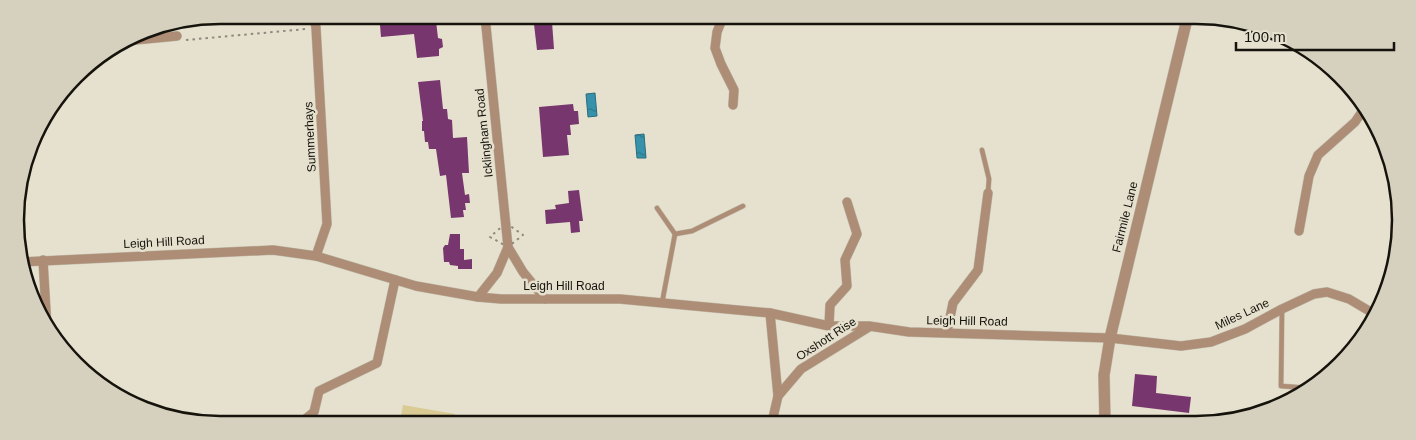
<svg xmlns="http://www.w3.org/2000/svg" width="1416" height="440" font-family="Helvetica,sans-serif">
  <style>
    .green { fill: #d9cb93 }
    .water { fill: url(#water-ripples); stroke: #2c6c7b }
    .building { fill: #77366d }
    .lines { fill: none; stroke-linecap: round; stroke-linejoin: round }
    .service-casing { stroke: #c0bcab; stroke-width: 5.5 }
    .minor-casing { stroke: #c0bcab; stroke-width: 10 }
    .tertiary-casing { stroke: #c0bcab; stroke-width: 12 }
    .path { stroke: #8d897c; stroke-width: 2; stroke-dasharray: 2.5 4; stroke-linecap: butt }
    .service { stroke: #ae8d76; stroke-width: 4.5 }
    .minor { stroke: #ae8d76; stroke-width: 9 }
    .tertiary { stroke: #ae8d76; stroke-width: 11 }
    .labels { text-anchor: middle; stroke-width: 5; stroke-linejoin: round; paint-order: stroke }
    .street-label { font-size: 12px; fill: #15130c; stroke: #e6e1ce }
    .rim { fill: none; stroke: #15130c; stroke-width: 2.5 }
  </style>
  <defs>
    <pattern id="water-ripples" width="26" height="14" patternUnits="userSpaceOnUse" patternTransform="scale(1.25)"><rect width="26" height="14" fill="#3692ab"/><path d="M2 4q2-2 4 0t4 0M15 11q2-2 4 0t4 0" fill="none" stroke="#2c768a"/></pattern>
  </defs>
  <rect width="100%" height="100%" fill="#e6e1ce"/>
  <polygon class="green" points="403,405 455,414 453,422 400,421"/>
  <g class="water">
    <polygon points="595,93 597,116 588,117 586,94"/>
    <polygon points="644,134 646,158 637,158 635,135"/>
  </g>
  <g class="building">
    <polygon points="436,21 438,38 442,39 443,47 439,49 439,56 417,58 414,34 381,37 380,25"/>
    <polygon points="552,22 554,49 537,50 534,24"/>
    <polygon points="440,80 443,109 447,109 448,119 452,120 453,138 467,137 469,173 462,173 465,195 469,194 470,203 465,203 466,210 463,210 464,217 451,218 446,175 440,176 436,149 429,149 428,142 425,142 424,131 422,131 422,121 423,121 418,82"/>
    <polygon points="573,104 574,111 578,111 579,124 570,125 571,135 567,135 569,155 543,157 539,107"/>
    <polygon points="579,190 583,221 579,221 580,232 571,233 570,222 546,224 545,210 556,209 555,205 569,203 568,191"/>
    <polygon points="450,234 460,234 460,249 464,249 464,260 472,259 472,269 458,269 458,266 450,265 449,262 444,262 443,248 445,245 448,245"/>
    <polygon points="1135,374 1157,376 1156,393 1191,397 1189,413 1132,406"/>
  </g>
  <g class="lines">
    <defs>
      <g id="service">
        <polyline points="982,150 989,179 988,193"/>
        <polyline points="657,208 675,234 662,303"/>
        <polyline points="675,234 692,231 743,206"/>
        <polyline points="1282,309 1281,386 1308,388"/>
      </g>
      <g id="minor">
        <polyline points="314,15 316,28 327,224 316,256"/>
        <polyline points="485,16 508,247 523,272 545,299"/>
        <polyline points="723,17 717,32 715,48 721,64 734,90 733,105"/>
        <polyline points="125,41 177,36"/>
        <polyline points="1299,231 1309,176 1318,155 1355,122 1366,106"/>
        <polyline points="43,260 47,328"/>
        <polyline points="21,262 273,250 316,256 416,286 478,297 501,299 620,299 770,313 829,326 869,326 909,332 1110,338 1181,346 1211,342 1245,329 1282,309 1314,294 1327,292 1349,299 1376,315"/>
        <polyline points="478,297 497,273 508,247"/>
        <polyline points="770,313 778,396"/>
        <polyline points="829,326 830,305 847,286 845,260 857,234 847,202"/>
        <polyline points="947,332 953,303 978,270 988,193"/>
        <polyline points="303,421 314,412 319,391 377,363 395,280"/>
        <polyline points="772,422 778,396 801,369 869,327"/>
      </g>
      <polyline id="tertiary" points="1105,423 1104,375 1110,338 1187,19"/>
    </defs>
    <use href="#service" class="service-casing"/>
    <use href="#minor" class="minor-casing"/>
    <use href="#tertiary" class="tertiary-casing"/>
    <g class="path">
      <polyline points="186,40 306,29"/>
      <polygon points="506,223 523,235 508,247 490,237"/>
    </g>
    <use href="#service" class="service"/>
    <use href="#minor" class="minor"/>
    <use href="#tertiary" class="tertiary"/>
  </g>
  <g class="labels">
    <g class="street-label">
      <text transform="translate(484 133) rotate(-96)" y="4">Icklingham Road</text>
      <text transform="translate(310 137) rotate(-93)" y="4">Summerhays</text>
      <text transform="translate(1125 217) rotate(-76)" y="4">Fairmile Lane</text>
      <text transform="translate(164 242) rotate(-3)" y="4">Leigh Hill Road</text>
      <text x="564" y="290">Leigh Hill Road</text>
      <text transform="translate(1242 314) rotate(-25)" y="4">Miles Lane</text>
      <text transform="translate(967 321) rotate(1)" y="4">Leigh Hill Road</text>
      <text transform="translate(826 339) rotate(-33)" y="4">Oxshott Rise</text>
    </g>
  </g>
  <path d="M0 0H1416V440H0ZM220 24H1196A196 196 0 0 1 1392 220V220A196 196 0 0 1 1196 416H220A196 196 0 0 1 24 220V220A196 196 0 0 1 220 24Z" fill="#d5d1be" fill-rule="evenodd"/>
  <path class="rim" d="M220 24H1196A196 196 0 0 1 1392 220V220A196 196 0 0 1 1196 416H220A196 196 0 0 1 24 220V220A196 196 0 0 1 220 24Z"/>
  <path d="M1236 42v8h158v-8" fill="none" stroke="#15130c" stroke-width="2.5"/>
  <text x="1244" y="42" font-size="15" fill="#15130c" stroke="#e6e1ce" stroke-width="4" paint-order="stroke">100 m</text>
</svg>
